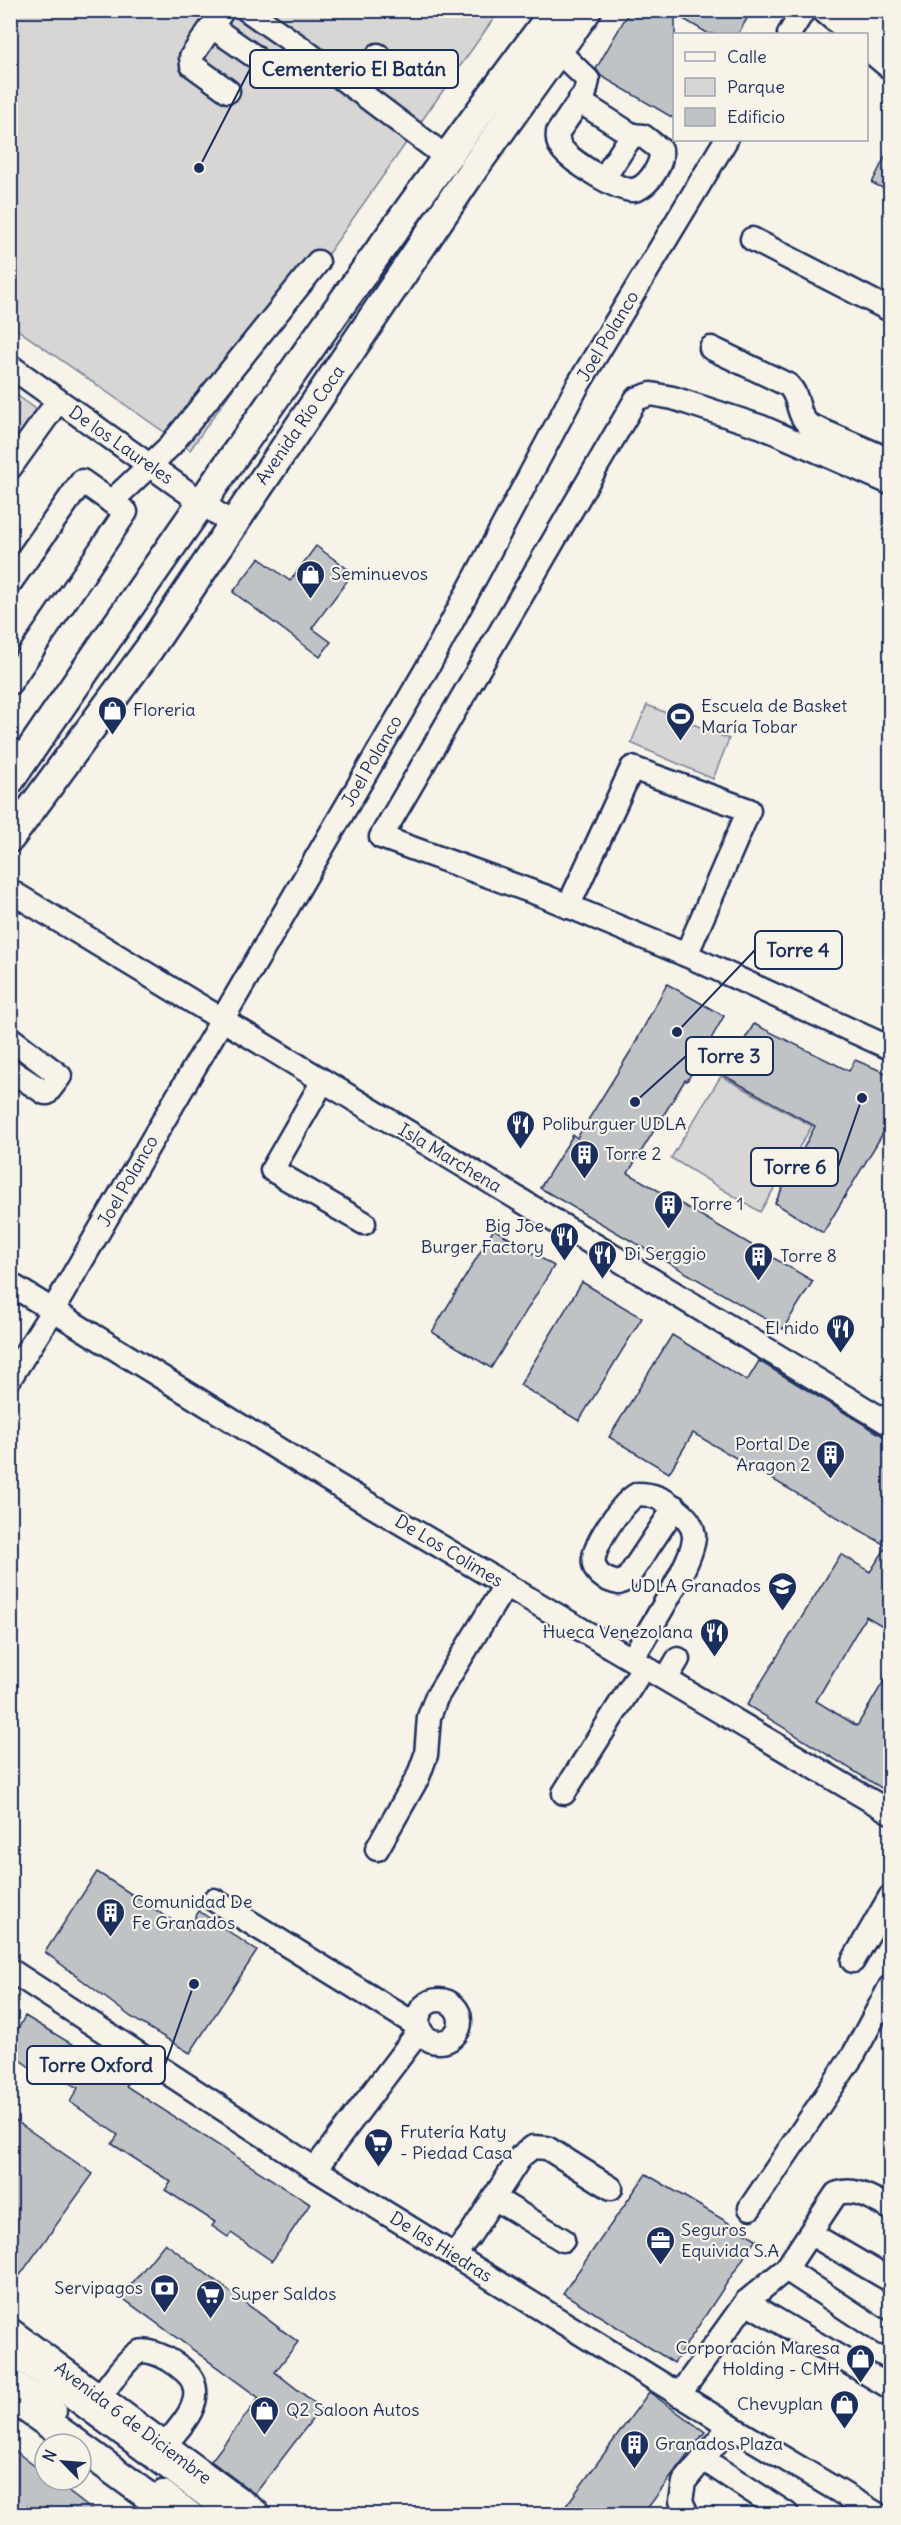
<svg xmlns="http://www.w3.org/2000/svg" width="901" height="2525" font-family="Delius,sans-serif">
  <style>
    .green { fill: #d7d6d4; stroke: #798299; stroke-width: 1.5 }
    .building { fill: #c0c3c5; stroke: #1b2f5e; stroke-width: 1.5 }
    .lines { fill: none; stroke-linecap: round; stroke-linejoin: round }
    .minor-casing { stroke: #1b2f5e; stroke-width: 27 }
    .major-casing { stroke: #1b2f5e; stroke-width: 33 }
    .minor { stroke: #f7f3e8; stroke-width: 22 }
    .major { stroke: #f7f3e8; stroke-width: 28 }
    .labels { text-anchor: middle; stroke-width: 4.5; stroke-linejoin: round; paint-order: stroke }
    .street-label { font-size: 18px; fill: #1b2f5e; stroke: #f7f3e8 }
    .poi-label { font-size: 18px; fill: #1b2f5e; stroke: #f7f3e8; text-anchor: start }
    .leader { fill: none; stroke: #1b2f5e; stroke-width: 2 }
    .callout-dot { fill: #1b2f5e; stroke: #f7f3e8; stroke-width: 2 }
    .callout { fill: #f7f3e8; stroke: #1b2f5e; stroke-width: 2 }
    .callout-label { font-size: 20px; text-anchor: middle; font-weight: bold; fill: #1b2f5e }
  </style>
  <rect width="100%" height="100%" fill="#f7f3e8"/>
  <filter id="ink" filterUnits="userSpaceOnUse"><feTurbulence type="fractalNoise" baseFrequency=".0167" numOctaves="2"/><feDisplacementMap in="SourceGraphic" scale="12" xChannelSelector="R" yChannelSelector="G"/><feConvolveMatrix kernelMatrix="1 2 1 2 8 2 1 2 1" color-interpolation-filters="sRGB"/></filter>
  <g filter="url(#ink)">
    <g class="green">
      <polygon points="11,11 499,11 190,450 11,325"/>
      <polygon points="11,391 40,412 11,454"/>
      <polygon points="647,705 729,739 713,779 631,743"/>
      <polygon points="721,1076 812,1126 760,1212 671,1158"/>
    </g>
    <g class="building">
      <polygon points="630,10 752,10 738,34 709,34 675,14 675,119 601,76 596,69"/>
      <polygon points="891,145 891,192 872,183"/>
      <polygon points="316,546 353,573 312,628 331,642 320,657 233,592 259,558 290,581"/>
      <polygon points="667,984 724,1016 687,1081 685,1080 628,1173 813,1281 783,1329 540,1188 573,1135 577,1138 632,1049"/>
      <polygon points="754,1024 849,1071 855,1060 891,1075 891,1120 823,1233 775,1203 815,1126 723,1075"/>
      <polygon points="494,1229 554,1266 491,1368 432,1332"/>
      <polygon points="582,1282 642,1318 579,1421 520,1385"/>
      <polygon points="672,1335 747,1381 759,1361 883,1436 891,1437 891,1631 866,1616 816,1701 857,1726 891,1669 891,1794 747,1705 841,1554 870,1572 887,1546 693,1433 669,1473 609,1437"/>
      <polygon points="97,1872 187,1930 199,1911 257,1951 190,2053 131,2017 45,1952"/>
      <polygon points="25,2016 125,2076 123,2079 128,2082 126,2086 310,2204 272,2261 231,2233 228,2237 212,2226 215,2222 165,2190 171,2182 112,2144 118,2135 70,2102 78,2088 45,2069 41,2076 10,2052 10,2044"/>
      <polygon points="10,2117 93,2174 10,2289"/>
      <polygon points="646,2174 756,2239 674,2363 563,2293"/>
      <polygon points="165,2243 298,2342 275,2372 321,2408 255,2494 211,2461 259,2398 121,2297"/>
      <polygon points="649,2392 705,2432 643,2514 560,2514"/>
      <polygon points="10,2447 45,2474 45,2480 53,2480 97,2514 10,2514"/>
    </g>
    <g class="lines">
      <defs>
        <g id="minor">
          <polyline points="223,10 191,57 192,65 228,91"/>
          <polyline points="247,10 300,47 446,157"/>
          <polyline points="212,27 254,56"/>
          <polyline points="789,34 804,10"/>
          <path d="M558,51L588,80L585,93L558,132C557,138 558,144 562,149C571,161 619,192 634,190C643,188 650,180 655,172C659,165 662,159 661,150L643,136L632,135L604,178"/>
          <polyline points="356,89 378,55"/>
          <polyline points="579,101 632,135"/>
          <polyline points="752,239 890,310"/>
          <path d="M711,348L788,385C801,397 795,413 809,425L890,460"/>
          <polyline points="10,366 232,524"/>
          <polyline points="10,468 58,401"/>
          <polyline points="890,483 762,427 673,398 651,394 636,399 381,837 544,896 686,955 890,1048"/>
          <polyline points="111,502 170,446 318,262"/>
          <polyline points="10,583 82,481 126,512 10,683"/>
          <polyline points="10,891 890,1424"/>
          <polyline points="568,907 632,768 749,810 686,955"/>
          <polyline points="10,1038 60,1076 47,1093 45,1093 10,1070"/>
          <polyline points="323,1081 272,1170 364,1223"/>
          <polyline points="10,1284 335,1484 890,1812"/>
          <polyline points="10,1378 53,1310 430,663 578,385 726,140"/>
          <path d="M632,1659C646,1634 696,1559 694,1535C692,1523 686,1516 676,1509C665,1499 653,1494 638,1494C623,1501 590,1548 594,1564C596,1576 609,1581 619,1583L627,1579L675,1507"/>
          <polyline points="666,1679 678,1659"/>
          <polyline points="564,1793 644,1666"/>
          <polyline points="377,1849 418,1777 426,1755 429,1717 436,1698 506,1584"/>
          <polyline points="214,1900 418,2026"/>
          <polyline points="853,1961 890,1897"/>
          <polyline points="10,1970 315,2169 730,2426 877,2514"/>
          <circle cx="439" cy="2021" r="21"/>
          <polyline points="315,2169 420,2030"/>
          <polyline points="494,2198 563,2240"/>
          <polyline points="750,2208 854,2054 890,1987"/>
          <polyline points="811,2234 890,2280"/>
          <polyline points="454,2255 470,2235 521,2156 533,2147 547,2148 611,2188"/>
          <polyline points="786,2269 883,2333"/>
          <polyline points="746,2302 890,2387"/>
          <polyline points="10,2351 230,2514"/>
          <polyline points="10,2378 55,2411"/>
          <path d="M679,2395L746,2302L786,2269L836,2194C855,2186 874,2200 890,2208"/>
          <path d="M100,2397C107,2387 128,2357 139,2352C154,2347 188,2369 193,2382C196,2389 196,2398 193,2405C189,2419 173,2434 165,2446"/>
          <polyline points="703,2459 787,2514"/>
          <polyline points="163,2492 192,2514"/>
          <polyline points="687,2514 681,2501 684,2482 730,2426"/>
        </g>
        <g id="major">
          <polyline points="827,10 856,34"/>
          <polyline points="864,10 890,35"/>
          <polyline points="866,44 890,64"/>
          <path d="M10,780C188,521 367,262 555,10"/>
          <polyline points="10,838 149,649 476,165 587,10"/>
          <polyline points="10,2333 255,2514"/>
          <polyline points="10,2396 77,2444"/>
          <polyline points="81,2447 173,2514"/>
        </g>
      </defs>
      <use href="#minor" class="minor-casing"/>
      <use href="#major" class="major-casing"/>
      <use href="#minor" class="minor"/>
      <use href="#major" class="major"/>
    </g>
  </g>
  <defs>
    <symbol id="shop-pin" viewBox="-11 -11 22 30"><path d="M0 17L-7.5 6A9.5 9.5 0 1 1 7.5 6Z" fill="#1b2f5e" stroke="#f7f3e8"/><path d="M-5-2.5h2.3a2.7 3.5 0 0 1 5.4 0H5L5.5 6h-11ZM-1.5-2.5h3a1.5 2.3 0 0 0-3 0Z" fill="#fff"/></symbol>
    <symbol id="stadium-pin" viewBox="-11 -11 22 30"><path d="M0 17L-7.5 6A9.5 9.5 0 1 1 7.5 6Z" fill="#1b2f5e" stroke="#f7f3e8"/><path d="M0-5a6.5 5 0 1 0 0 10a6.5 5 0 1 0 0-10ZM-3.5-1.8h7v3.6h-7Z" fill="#fff"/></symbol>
    <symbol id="restaurant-pin" viewBox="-11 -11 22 30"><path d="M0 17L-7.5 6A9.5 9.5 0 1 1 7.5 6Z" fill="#1b2f5e" stroke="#f7f3e8"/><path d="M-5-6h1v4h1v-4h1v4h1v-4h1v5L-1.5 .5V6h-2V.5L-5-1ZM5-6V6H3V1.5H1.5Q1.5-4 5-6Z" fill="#fff"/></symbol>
    <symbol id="building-pin" viewBox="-11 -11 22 30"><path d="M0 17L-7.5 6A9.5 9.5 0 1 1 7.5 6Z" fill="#1b2f5e" stroke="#f7f3e8"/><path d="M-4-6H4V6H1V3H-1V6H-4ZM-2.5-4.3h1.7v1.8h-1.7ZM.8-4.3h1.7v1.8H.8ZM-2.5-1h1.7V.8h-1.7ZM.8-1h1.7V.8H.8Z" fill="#fff"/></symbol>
    <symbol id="university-pin" viewBox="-11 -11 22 30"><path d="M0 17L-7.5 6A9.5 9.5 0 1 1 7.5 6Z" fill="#1b2f5e" stroke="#f7f3e8"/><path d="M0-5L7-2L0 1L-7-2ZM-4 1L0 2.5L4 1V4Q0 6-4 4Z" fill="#fff"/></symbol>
    <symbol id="supermarket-pin" viewBox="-11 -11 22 30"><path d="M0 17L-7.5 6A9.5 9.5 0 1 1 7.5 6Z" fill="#1b2f5e" stroke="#f7f3e8"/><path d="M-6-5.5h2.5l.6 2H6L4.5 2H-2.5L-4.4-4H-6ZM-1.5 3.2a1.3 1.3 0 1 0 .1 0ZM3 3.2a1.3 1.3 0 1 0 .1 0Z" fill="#fff"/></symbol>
    <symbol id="office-pin" viewBox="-11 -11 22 30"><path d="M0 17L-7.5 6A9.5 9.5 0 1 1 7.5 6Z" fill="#1b2f5e" stroke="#f7f3e8"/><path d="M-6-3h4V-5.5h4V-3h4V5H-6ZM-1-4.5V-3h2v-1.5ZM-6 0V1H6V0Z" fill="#fff"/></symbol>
    <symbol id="bank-pin" viewBox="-11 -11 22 30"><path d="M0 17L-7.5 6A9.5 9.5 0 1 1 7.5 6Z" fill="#1b2f5e" stroke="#f7f3e8"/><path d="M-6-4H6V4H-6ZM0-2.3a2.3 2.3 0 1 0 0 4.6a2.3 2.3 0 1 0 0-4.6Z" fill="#fff"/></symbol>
  </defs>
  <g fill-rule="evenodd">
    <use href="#shop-pin" x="294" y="558" width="33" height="45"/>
    <use href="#shop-pin" x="96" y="694" width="33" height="45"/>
    <use href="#stadium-pin" x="664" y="700" width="33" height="45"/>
    <use href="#restaurant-pin" x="504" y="1108" width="33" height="45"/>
    <use href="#building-pin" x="568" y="1138" width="33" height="45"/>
    <use href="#building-pin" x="652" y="1188" width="33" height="45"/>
    <use href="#restaurant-pin" x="548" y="1220" width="33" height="45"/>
    <use href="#restaurant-pin" x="586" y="1238" width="33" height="45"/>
    <use href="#building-pin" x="742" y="1240" width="33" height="45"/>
    <use href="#restaurant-pin" x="824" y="1312" width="33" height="45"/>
    <use href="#building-pin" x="814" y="1438" width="33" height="45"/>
    <use href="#university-pin" x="766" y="1570" width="33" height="45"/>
    <use href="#restaurant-pin" x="698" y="1616" width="33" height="45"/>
    <use href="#building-pin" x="94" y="1896" width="33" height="45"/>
    <use href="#supermarket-pin" x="362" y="2126" width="33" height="45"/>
    <use href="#office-pin" x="644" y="2224" width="33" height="45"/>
    <use href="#bank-pin" x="148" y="2272" width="33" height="45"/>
    <use href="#supermarket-pin" x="194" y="2278" width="33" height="45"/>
    <use href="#shop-pin" x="844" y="2342" width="33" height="45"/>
    <use href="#shop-pin" x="828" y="2388" width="33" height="45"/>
    <use href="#shop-pin" x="248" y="2394" width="33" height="45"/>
    <use href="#building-pin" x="618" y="2428" width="33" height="45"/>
  </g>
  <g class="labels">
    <g class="street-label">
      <text transform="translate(608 336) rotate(-59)" y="6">Joel Polanco</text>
      <text transform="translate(300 425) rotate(-55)" y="6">Avenida Río Coca</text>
      <text transform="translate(121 445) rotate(35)" y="6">De los Laureles</text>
      <text transform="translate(372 761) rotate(-60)" y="6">Joel Polanco</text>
      <text transform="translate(450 1158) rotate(31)" y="6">Isla Marchena</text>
      <text transform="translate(128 1181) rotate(-60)" y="6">Joel Polanco</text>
      <text transform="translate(449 1551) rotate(31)" y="6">De Los Colimes</text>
      <text transform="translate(441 2247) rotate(32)" y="6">De las Hiedras</text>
      <text transform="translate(133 2423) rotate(37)" y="6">Avenida 6 de Diciembre</text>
    </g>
    <g class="poi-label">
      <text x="331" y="580">Seminuevos</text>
      <text x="701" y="712">Escuela de Basket<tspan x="701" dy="21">María Tobar</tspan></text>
      <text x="133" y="716">Floreria</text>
      <text x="542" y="1130">Poliburguer UDLA</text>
      <text x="605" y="1160">Torre 2</text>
      <text x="690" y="1210">Torre 1</text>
      <text x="544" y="1232" text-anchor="end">Big Joe<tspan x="544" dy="21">Burger Factory</tspan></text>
      <text x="624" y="1260">Di Serggio</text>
      <text x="780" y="1262">Torre 8</text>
      <text x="819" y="1334" text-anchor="end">El nido</text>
      <text x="810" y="1450" text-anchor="end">Portal De<tspan x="810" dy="21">Aragon 2</tspan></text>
      <text x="761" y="1592" text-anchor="end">UDLA Granados</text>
      <text x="693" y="1638" text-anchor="end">Hueca Venezolana</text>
      <text x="132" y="1908">Comunidad De<tspan x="132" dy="21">Fe Granados</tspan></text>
      <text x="400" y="2138">Frutería Katy<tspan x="400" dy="21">- Piedad Casa</tspan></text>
      <text x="681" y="2236">Seguros<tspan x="681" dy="21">Equivida S.A</tspan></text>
      <text x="143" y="2294" text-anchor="end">Servipagos</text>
      <text x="231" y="2300">Super Saldos</text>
      <text x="840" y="2354" text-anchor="end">Corporación Maresa<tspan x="840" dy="21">Holding - CMH</tspan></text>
      <text x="823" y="2410" text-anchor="end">Chevyplan</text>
      <text x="286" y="2416">Q2 Saloon Autos</text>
      <text x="655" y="2450">Granados Plaza</text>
    </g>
  </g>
  <path class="leader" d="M199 168L250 69M677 1032L755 950M635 1102L686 1056M862 1098L838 1167M194 1984L165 2065"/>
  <g class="callout-dot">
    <circle cx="199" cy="168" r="6"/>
    <circle cx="677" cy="1032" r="6"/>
    <circle cx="635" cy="1102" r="6"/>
    <circle cx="862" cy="1098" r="6"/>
    <circle cx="194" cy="1984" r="6"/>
  </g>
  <g class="callout">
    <rect x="250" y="50" width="208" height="38" rx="6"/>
    <rect x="755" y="931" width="87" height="38" rx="6"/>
    <rect x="686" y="1037" width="87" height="38" rx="6"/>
    <rect x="751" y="1148" width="87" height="38" rx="6"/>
    <rect x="27" y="2046" width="138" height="38" rx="6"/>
  </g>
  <g class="callout-label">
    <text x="354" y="76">Cementerio El Batán</text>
    <text x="798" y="957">Torre 4</text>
    <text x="729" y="1063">Torre 3</text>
    <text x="795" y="1174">Torre 6</text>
    <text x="96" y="2072">Torre Oxford</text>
  </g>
  <rect width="901" height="2525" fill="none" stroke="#f7f3e8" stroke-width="36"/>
  <rect x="18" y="18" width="865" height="2489" fill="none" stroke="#1b2f5e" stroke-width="2" filter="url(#ink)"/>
  <rect x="673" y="33" width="195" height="108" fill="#f7f3e8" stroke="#9fa5b1" stroke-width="1.5"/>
  <rect x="685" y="52" width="30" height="9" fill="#f7f3e8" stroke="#9fa5b1" stroke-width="1.5"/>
  <text x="727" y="63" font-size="18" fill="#1b2f5e">Calle</text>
  <rect x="685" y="78" width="30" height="18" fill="#d7d6d4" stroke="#9fa5b1" stroke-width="1.5"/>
  <text x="727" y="93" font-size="18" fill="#1b2f5e">Parque</text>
  <rect x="685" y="108" width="30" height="18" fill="#c0c3c5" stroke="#9fa5b1" stroke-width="1.5"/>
  <text x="727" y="123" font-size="18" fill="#1b2f5e">Edificio</text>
  <g transform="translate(63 2462) rotate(295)"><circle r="28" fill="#f7f3e8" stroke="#9fa5b1" stroke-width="1.5"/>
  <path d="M0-4.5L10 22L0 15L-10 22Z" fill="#1b2f5e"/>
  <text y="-9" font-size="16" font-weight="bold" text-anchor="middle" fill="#1b2f5e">N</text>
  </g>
</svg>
